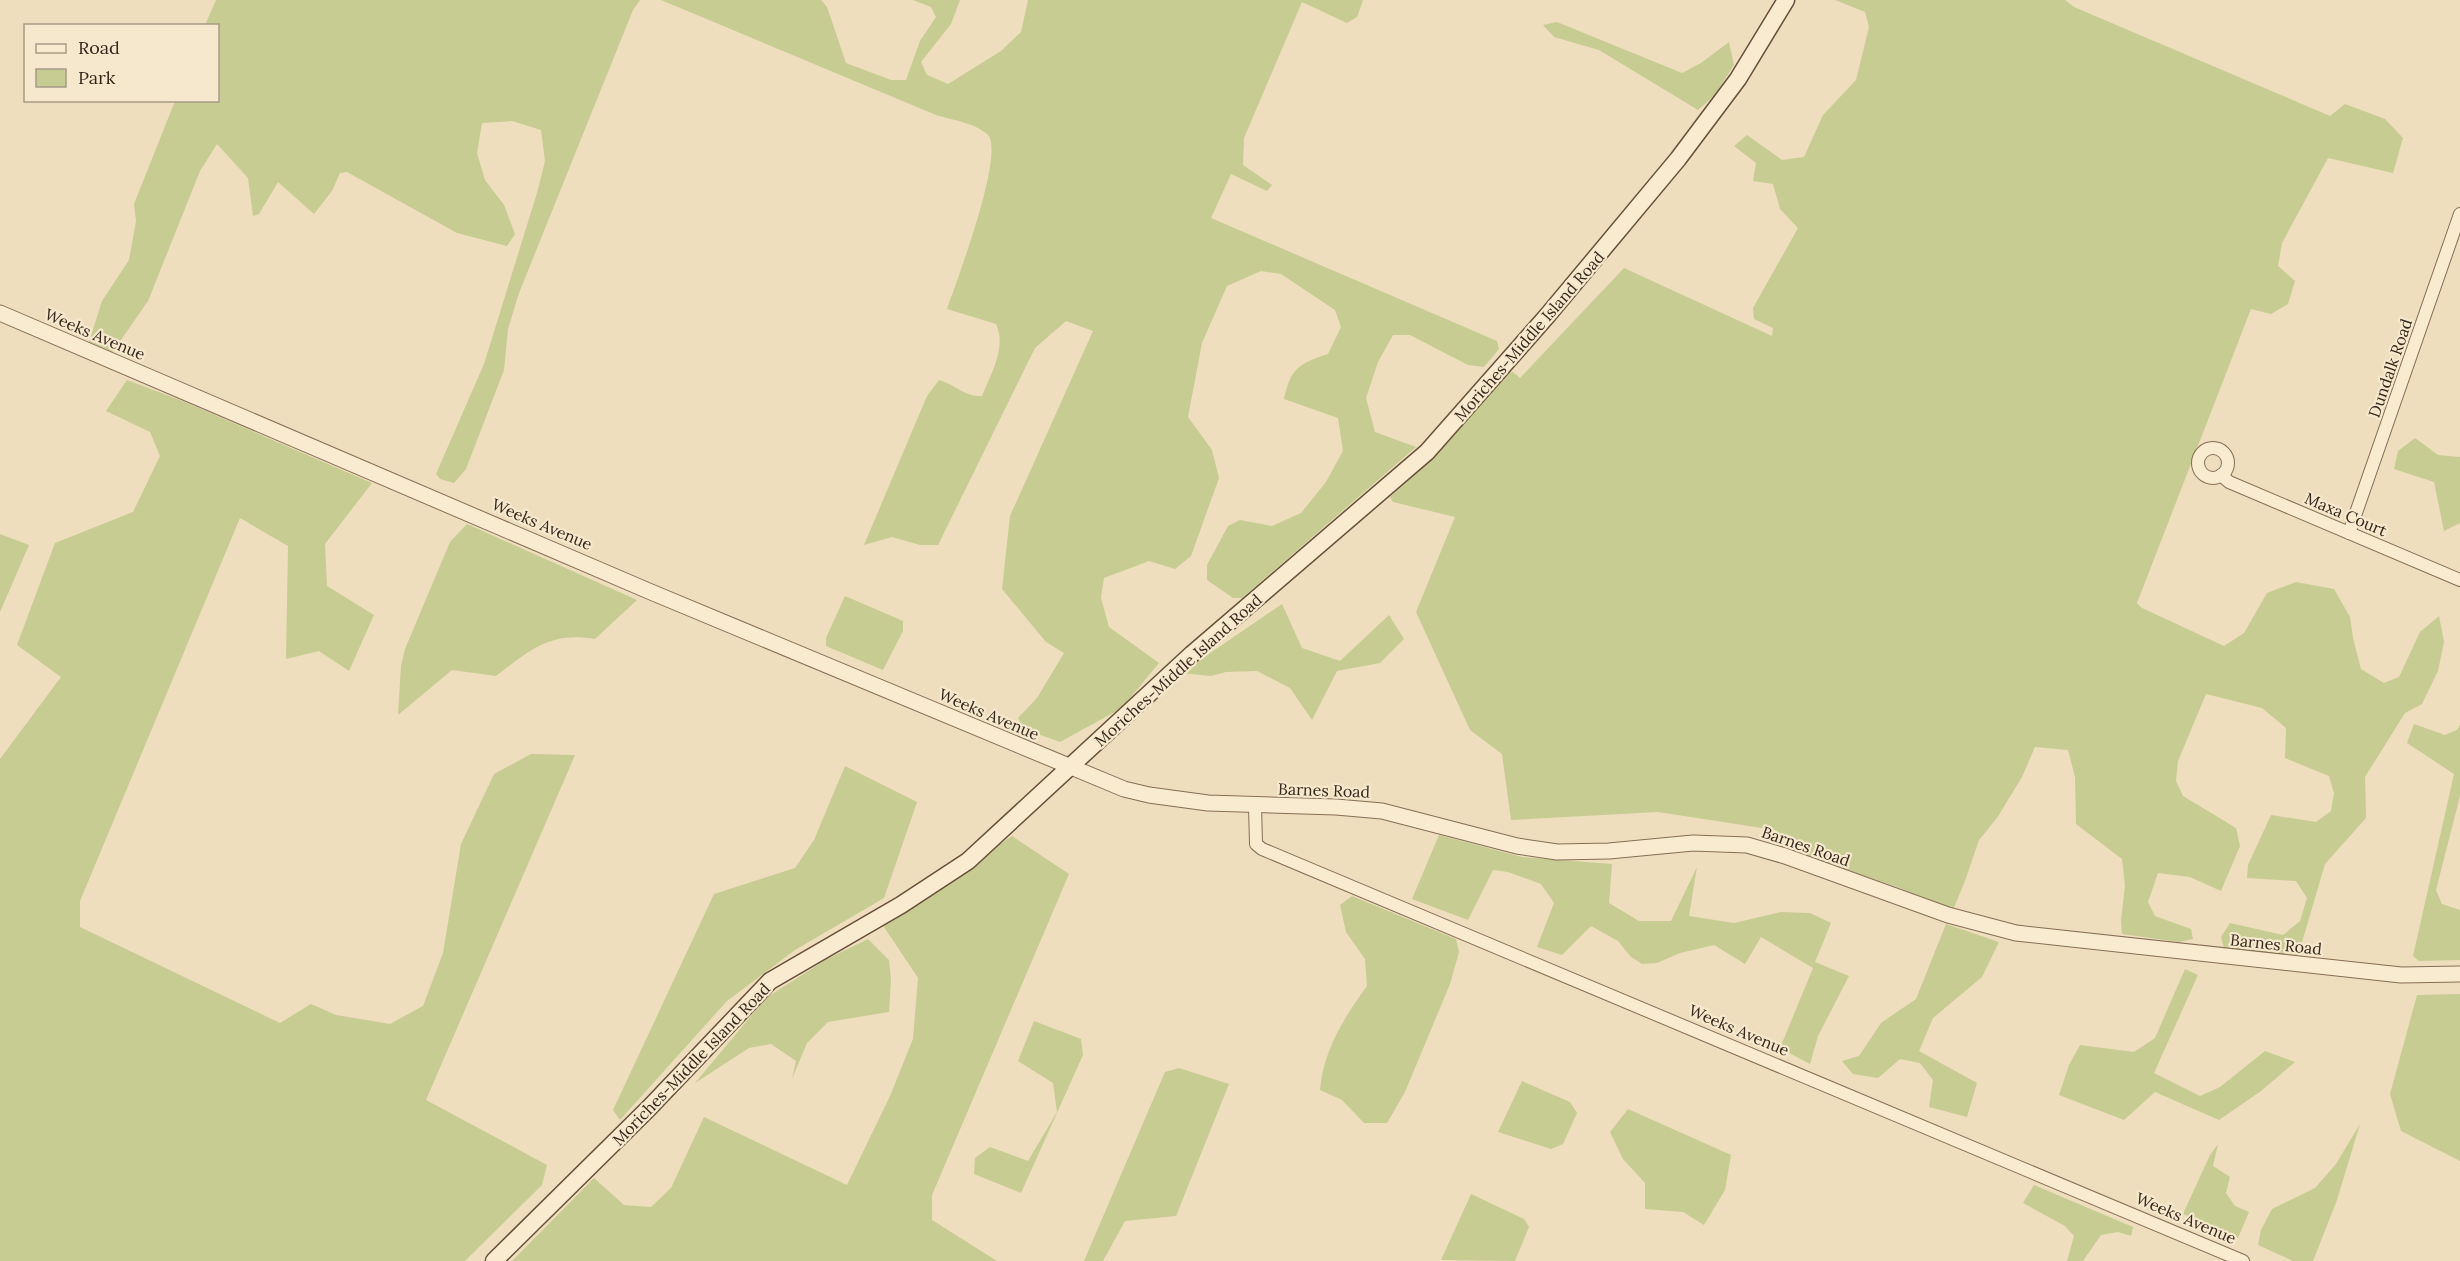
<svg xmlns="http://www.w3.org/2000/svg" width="2460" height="1261" font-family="Lora,serif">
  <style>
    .green { fill: #c7cc92 }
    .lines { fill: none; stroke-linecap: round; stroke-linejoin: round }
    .minor-casing { stroke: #866e56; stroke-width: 14 }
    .tertiary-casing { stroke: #866e56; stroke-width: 17 }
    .secondary-casing { stroke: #684f3a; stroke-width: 19 }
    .minor { stroke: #f9ebd0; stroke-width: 12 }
    .tertiary { stroke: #f9ebd0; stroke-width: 15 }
    .secondary { stroke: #f9ebd0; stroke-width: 16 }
    .labels { text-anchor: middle; stroke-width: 4.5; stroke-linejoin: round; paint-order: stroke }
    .street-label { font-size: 16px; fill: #35271b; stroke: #f5e8cd }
  </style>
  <rect width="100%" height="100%" fill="#eedebd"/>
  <g class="green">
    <polygon points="216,0 640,0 633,10 519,293 508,329 504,370 466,469 454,483 440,479 436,474 484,364 537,193 545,161 541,130 512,121 482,123 477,153 485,180 504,205 515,234 507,246 457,233 347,172 340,173 332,191 314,214 278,182 259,214 253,216 248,178 217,144 200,171 148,301 112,353 89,342 102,301 129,260 136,221 134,204 175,101 218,100 218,26 205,25"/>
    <path d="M661,0H821L827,7L846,63L891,80H906L920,41L936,17L931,7L913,0H960L951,24L921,62L927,75L948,84L1001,51L1021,32L1028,0H1363L1357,17L1347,23L1302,2L1244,138L1243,165L1272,185L1267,191L1231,174L1211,218L1497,341L1499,349L1484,367L1468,365L1410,335H1393L1378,362L1366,398L1375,432L1416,447L1242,598H1233L1207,580V565L1228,526L1240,520L1272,526L1301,513L1326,482L1343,451L1338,418L1284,399C1291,368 1298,364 1328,354L1341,327L1335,310L1281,274L1261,271L1227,286L1202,343L1188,417L1212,450L1219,478L1191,556L1175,569L1149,561L1104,578L1101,598L1109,627L1159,663L1122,708L1060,742L1024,729L1018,718L1037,698L1064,653L1046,642L1002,589L1010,516L1093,331L1066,321L1035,348L938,545H920L892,537L864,545L927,396L939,380C956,385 965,397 982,396C991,374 1007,347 996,324L947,309C956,283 1005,154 988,135C976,123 952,120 936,115Z"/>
    <path d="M1835,0H2065L2074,7L2330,116L2345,104L2385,119L2403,138L2393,173L2328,158L2282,243L2278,266L2295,281L2288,304L2271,314L2251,309L2137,603L2142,608L2224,646L2244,633L2267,593L2296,582L2334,589L2350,617L2353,638L2361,669L2384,683L2399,677L2420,632L2439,616L2444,642L2438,671L2422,704L2405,713L2365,777L2366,818L2325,864L2298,956L2224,948L2221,937L2230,923L2283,935L2300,921L2307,898L2296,881L2247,878L2248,865L2271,815L2316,822L2331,811L2334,793L2329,776L2285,758L2286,728L2262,708L2206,694L2178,761L2176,781L2183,796L2236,828L2240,846L2221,891L2190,877L2158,873L2148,902L2155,916L2191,929L2193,939L2179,942L2122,934L2121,920L2125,886L2122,859L2076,824L2075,777L2068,750L2035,747L2022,777L1997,818L1979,840L1965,881L1953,910L1897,887L1791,851L1792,841L1775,830L1658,812L1511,820L1502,754L1470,730L1416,612L1455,517L1393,502L1390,497C1434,460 1467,421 1501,374L1513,372L1520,378L1624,268L1772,336L1773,328L1754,319L1753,308L1798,228L1780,209L1773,184L1753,181L1756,163L1734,146L1747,135L1782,160L1804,157L1823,115L1856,80L1869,27L1865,12Z"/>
    <polygon points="1557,22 1682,73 1701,63 1729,42 1734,65 1714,96 1698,110 1599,50 1554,37 1543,25"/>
    <polygon points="127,380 185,402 372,483 325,544 327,586 374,615 349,671 319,651 286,659 288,546 240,518 80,901 80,927 280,1023 311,1004 336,1015 390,1024 423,1006 443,953 461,844 494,774 531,754 575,755 426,1100 547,1165 542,1185 465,1261 0,1261 0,759 61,677 17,645 55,543 133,512 160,456 150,432 106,411"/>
    <polygon points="2415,438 2438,455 2460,457 2460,523 2444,531 2434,482 2394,469 2398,451"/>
    <path d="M467,524L637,600L595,639C550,631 530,650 496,676L452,670L398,715L401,666L405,649L450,542Z"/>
    <polygon points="0,534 29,545 0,612"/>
    <polygon points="845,596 903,621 903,631 883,670 826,646 826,638"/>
    <polygon points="1282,604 1302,648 1340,661 1389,615 1404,639 1380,663 1337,671 1312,720 1290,688 1257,671 1226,672 1211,676 1181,673"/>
    <polygon points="2414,724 2445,735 2457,730 2460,725 2460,796 2436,890 2442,904 2460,910 2460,960 2419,961 2413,956 2454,774 2407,743"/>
    <polygon points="845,766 917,802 884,898 795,950 727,1001 620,1120 613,1110 714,894 795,868 814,840"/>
    <polygon points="1439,835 1522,857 1612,864 1609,903 1639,921 1671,921 1697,867 1689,916 1734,923 1781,912 1810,913 1831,923 1815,962 1849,976 1818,1036 1810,1064 1780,1048 1813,968 1761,937 1745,964 1714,945 1680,953 1657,963 1642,964 1631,957 1618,941 1591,926 1562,955 1537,947 1554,903 1541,884 1508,872 1493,870 1468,920 1412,899"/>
    <polygon points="1012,836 1069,874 932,1195 932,1220 997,1261 512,1261 594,1178 624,1205 651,1207 671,1188 704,1117 847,1185 890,1096 913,1039 918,978 882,924"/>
    <path d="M1352,896L1456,939L1459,952L1450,984L1405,1092L1387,1123H1364L1342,1100L1320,1090C1323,1051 1345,1016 1367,986L1365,959L1346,932L1340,905Z"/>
    <polygon points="1946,924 1999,942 1982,977 1933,1018 1919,1051 1977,1083 1967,1117 1929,1107 1933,1080 1920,1063 1900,1059 1878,1078 1853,1074 1842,1061 1859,1056 1881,1023 1916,999"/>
    <polygon points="868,939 889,960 891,980 889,1012 828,1022 807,1043 792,1079 796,1061 771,1044 749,1048 695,1083 766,998 827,959"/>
    <polygon points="2185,969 2198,975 2154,1073 2200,1096 2220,1087 2265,1051 2295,1062 2261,1091 2219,1120 2155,1092 2124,1120 2059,1095 2069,1065 2080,1045 2134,1052 2155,1038"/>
    <polygon points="2460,994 2460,1161 2401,1131 2390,1094 2417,995"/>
    <polygon points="1034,1021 1081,1039 1083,1055 1021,1193 974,1174 975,1158 990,1147 1028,1161 1057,1112 1053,1083 1018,1061"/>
    <polygon points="1179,1068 1229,1084 1176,1216 1125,1221 1103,1261 1084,1261 1165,1072"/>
    <polygon points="1522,1081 1570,1102 1577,1113 1563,1144 1551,1149 1498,1132"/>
    <polygon points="1628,1109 1731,1155 1725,1190 1704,1225 1683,1212 1645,1209 1645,1183 1623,1159 1610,1132"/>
    <polygon points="2360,1124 2337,1200 2313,1261 2293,1261 2258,1245 2261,1230 2272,1209 2315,1188 2336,1164"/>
    <polygon points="2218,1144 2213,1166 2230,1177 2226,1193 2235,1206 2249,1212 2238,1238 2183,1214 2210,1155"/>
    <polygon points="2034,1185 2133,1227 2131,1236 2118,1232 2101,1235 2083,1261 2067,1261 2074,1236 2065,1226 2023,1203"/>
    <polygon points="1471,1194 1524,1219 1529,1227 1515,1261 1441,1260"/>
  </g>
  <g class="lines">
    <defs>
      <g id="minor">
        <circle cx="2213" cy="463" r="15"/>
        <polyline points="2221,475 2229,482 2460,580"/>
        <polyline points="2349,533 2460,214"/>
        <polyline points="1255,806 1256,844 1262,849 2243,1261"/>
      </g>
      <polyline id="tertiary" points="0,313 651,592 1124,789 1149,795 1208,803 1336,807 1382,811 1517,846 1557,852 1609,851 1693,843 1747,845 1785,856 1948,915 2016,933 2401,975 2460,974"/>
      <polyline id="secondary" points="494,1261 649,1108 770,981 901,905 968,861 1192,654 1427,452 1547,316 1678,159 1738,79 1786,0"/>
    </defs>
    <use href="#minor" class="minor-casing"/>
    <use href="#tertiary" class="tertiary-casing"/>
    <use href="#secondary" class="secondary-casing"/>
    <use href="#minor" class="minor"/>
    <use href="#tertiary" class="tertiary"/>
    <use href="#secondary" class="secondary"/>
  </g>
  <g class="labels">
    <g class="street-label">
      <text transform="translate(95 334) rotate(23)" y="6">Weeks Avenue</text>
      <text transform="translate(1529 336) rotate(-49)" y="6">Moriches-Middle Island Road</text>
      <text transform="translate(2390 368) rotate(-71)" y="6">Dundalk Road</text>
      <text transform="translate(2346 514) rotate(23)" y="6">Maxa Court</text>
      <text transform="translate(542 524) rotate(23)" y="6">Weeks Avenue</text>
      <text transform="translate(1178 670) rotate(-42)" y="6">Moriches-Middle Island Road</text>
      <text transform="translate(989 714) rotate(23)" y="6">Weeks Avenue</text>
      <text transform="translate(1324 790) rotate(2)" y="6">Barnes Road</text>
      <text transform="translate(1806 846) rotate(19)" y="6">Barnes Road</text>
      <text transform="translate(2276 944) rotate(6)" y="6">Barnes Road</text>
      <text transform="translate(1739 1030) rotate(23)" y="6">Weeks Avenue</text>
      <text transform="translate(691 1064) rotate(-46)" y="6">Moriches-Middle Island Road</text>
      <text transform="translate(2186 1218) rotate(23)" y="6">Weeks Avenue</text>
    </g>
  </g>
  <rect x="24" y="24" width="195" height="78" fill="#f5e8cd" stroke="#a89b86" stroke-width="1.5"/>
  <rect x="36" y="44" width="30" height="9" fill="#f9ebd0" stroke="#a89b86" stroke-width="1.5"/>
  <text x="78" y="54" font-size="18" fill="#35271b">Road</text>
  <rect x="36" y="69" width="30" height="18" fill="#c7cc92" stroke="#a89b86" stroke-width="1.5"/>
  <text x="78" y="84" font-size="18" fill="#35271b">Park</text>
</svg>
